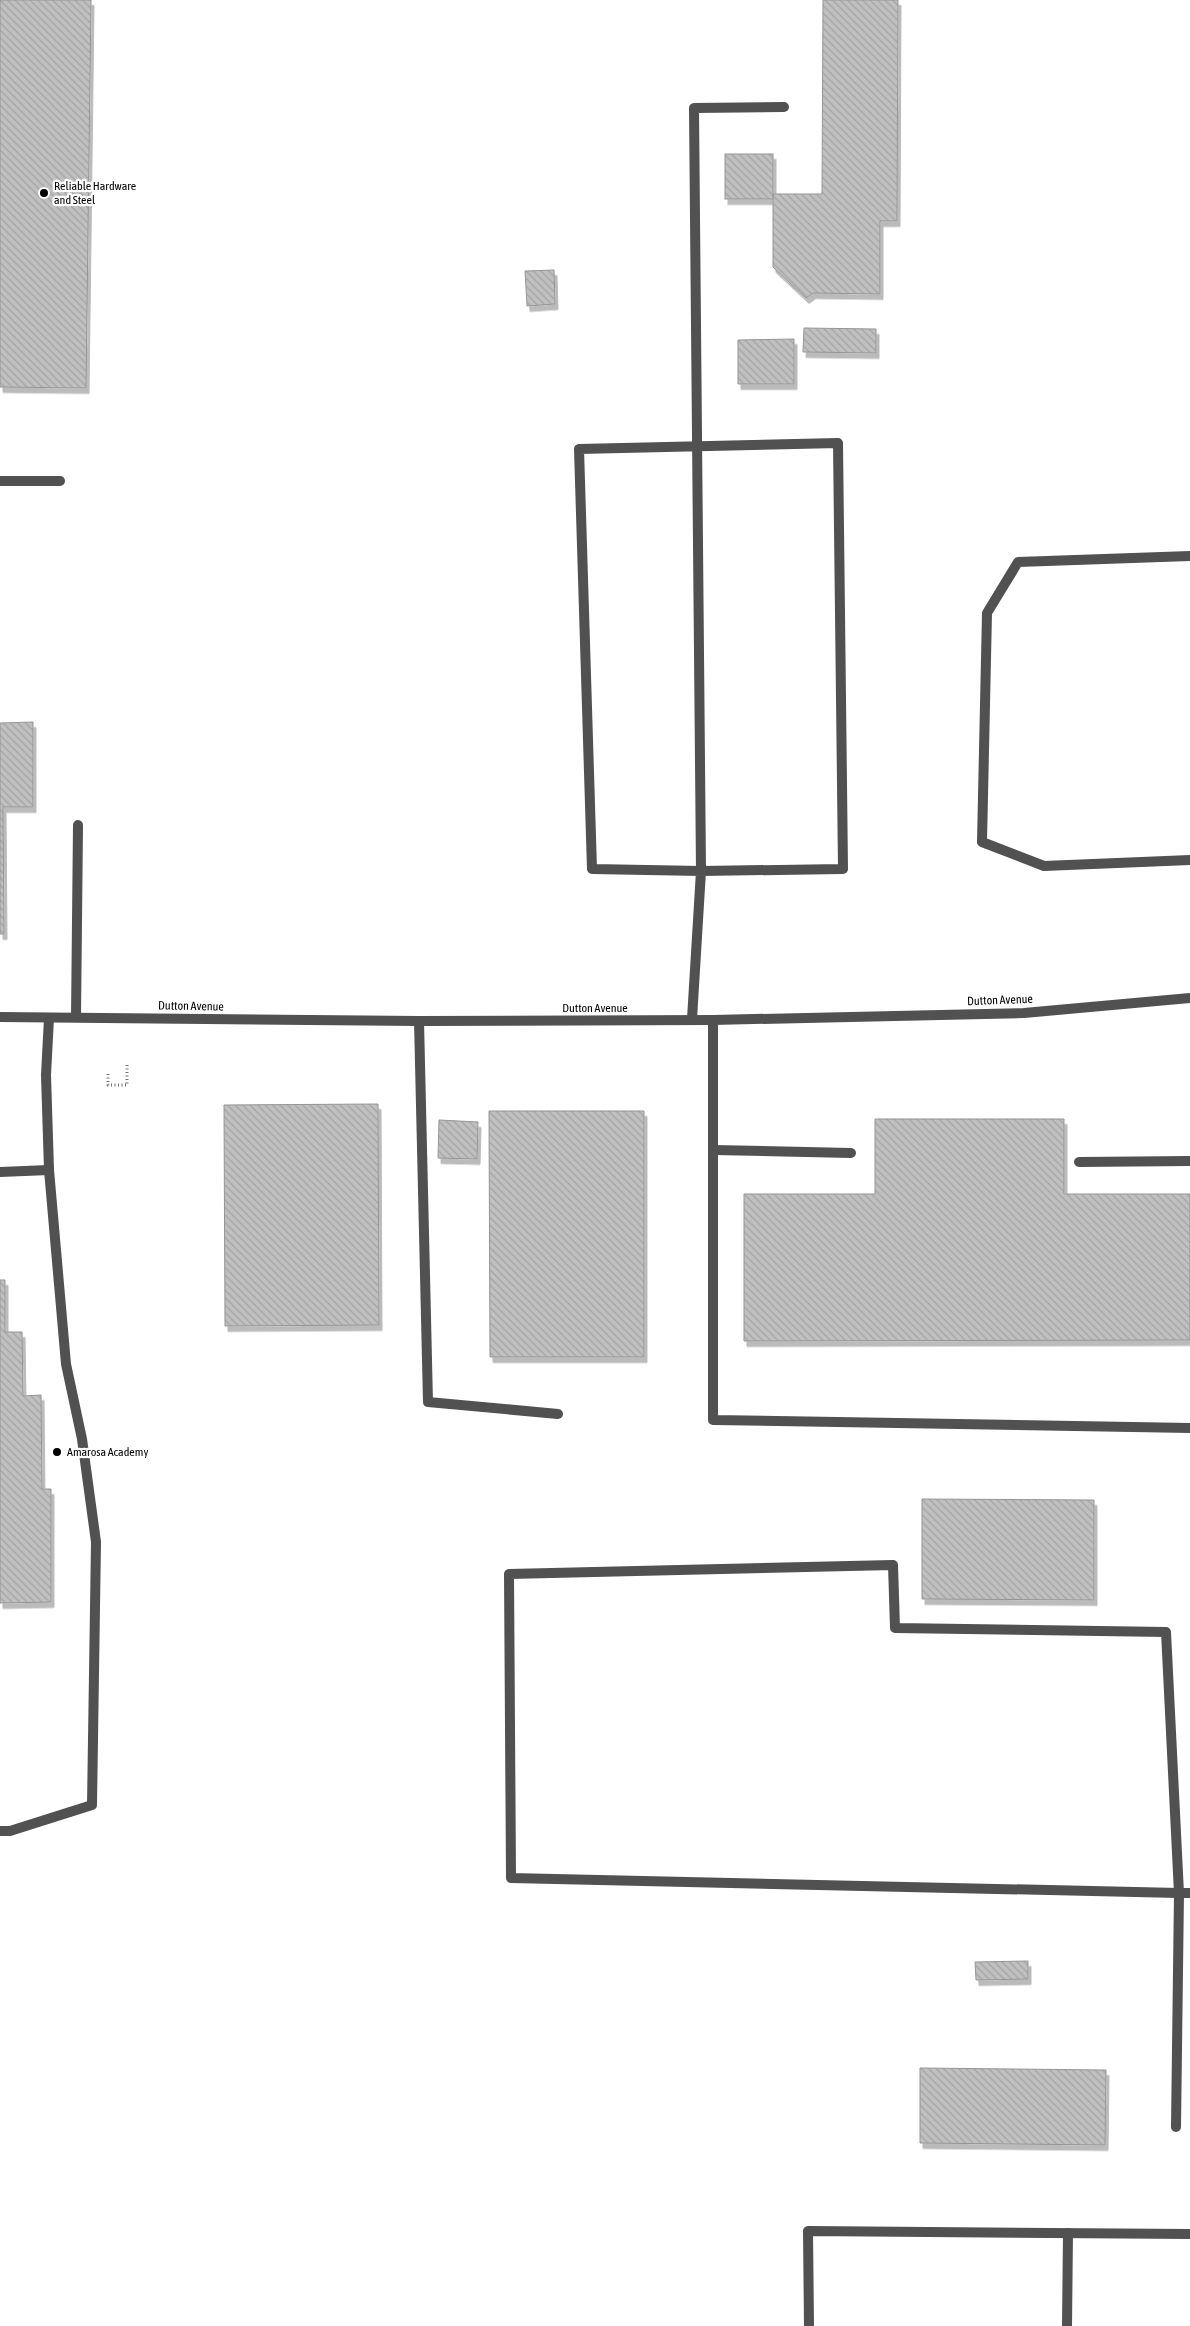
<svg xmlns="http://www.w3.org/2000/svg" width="1190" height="2326" font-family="'Asap Condensed',sans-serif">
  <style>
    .building { fill: url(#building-back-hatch); stroke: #959595; filter: url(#shadow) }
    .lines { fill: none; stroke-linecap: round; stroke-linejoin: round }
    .path { stroke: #737373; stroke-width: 3; stroke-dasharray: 1 2.5; stroke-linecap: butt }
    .lane { stroke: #515151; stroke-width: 10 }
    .street { stroke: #515151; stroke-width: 10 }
    .poi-dot { fill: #000; stroke: #fff; stroke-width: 2 }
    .labels { text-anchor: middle; stroke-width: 4.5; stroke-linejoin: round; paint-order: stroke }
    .poi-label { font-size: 12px; fill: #000; stroke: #fff; text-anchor: start }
    .street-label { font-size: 12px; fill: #000; stroke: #fff }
  </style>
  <defs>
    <pattern id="building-back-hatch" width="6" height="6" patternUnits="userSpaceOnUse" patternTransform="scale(1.25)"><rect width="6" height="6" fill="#c0c0c0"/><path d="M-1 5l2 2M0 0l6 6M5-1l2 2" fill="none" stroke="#a3a3a3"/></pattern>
    <filter id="shadow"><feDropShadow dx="3" dy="5.5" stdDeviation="0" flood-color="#0004"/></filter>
  </defs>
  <rect width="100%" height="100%" fill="#fff"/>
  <g class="building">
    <polygon points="0,0 91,0 86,388 0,387"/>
    <polygon points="823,0 898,0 897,221 880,221 880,294 813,293 806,298 773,267 773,194 822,194"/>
    <rect x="725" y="154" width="48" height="45"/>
    <polygon points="554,270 555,304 527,306 525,271"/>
    <polygon points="804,328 876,329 876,353 803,352"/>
    <polygon points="794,339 794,384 738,384 738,340"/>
    <polygon points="33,722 33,807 3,807 4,934 0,934 0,723"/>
    <polygon points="378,1104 379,1325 225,1326 224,1105"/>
    <polygon points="489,1111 644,1111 644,1357 490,1357"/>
    <polygon points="875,1119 1064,1119 1064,1194 1190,1194 1190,1340 744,1341 744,1194 875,1194"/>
    <polygon points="439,1120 478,1122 477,1159 438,1158"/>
    <polygon points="0,1280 5,1280 5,1332 22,1332 23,1396 41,1395 42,1489 51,1489 51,1602 0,1603"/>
    <polygon points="922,1499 1094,1500 1094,1600 922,1599"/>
    <polygon points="1028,1961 1028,1979 976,1980 975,1962"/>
    <polygon points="920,2068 1106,2070 1105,2145 920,2143"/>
  </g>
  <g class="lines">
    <polyline class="path" points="108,1074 108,1085 127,1085 127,1065"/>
    <g class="lane">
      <polyline points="0,481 60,481"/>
      <polyline points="1190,556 1018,562 987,613 982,842 1044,866 1190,860"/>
      <polyline points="76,1017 78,825"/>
      <polyline points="49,1018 46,1075 49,1170"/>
      <polyline points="692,1019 701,871 592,869 579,449 838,443 843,869 701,871 694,108 784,107"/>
      <polyline points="713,1020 713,1420 1190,1428"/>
      <polyline points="419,1021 428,1402 558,1414"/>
      <polyline points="713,1150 851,1153"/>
      <polyline points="1079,1162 1190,1161"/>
      <polyline points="0,1172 49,1170 66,1364 82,1439 96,1542 92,1805 10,1831 0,1831"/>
      <polygon points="893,1565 895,1628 1166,1632 1179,1893 511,1878 509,1574"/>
      <polyline points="1176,2127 1179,1893 1190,1893"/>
      <polyline points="809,2326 808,2231 1190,2234"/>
      <polyline points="1067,2326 1068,2233"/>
    </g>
    <polyline class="street" points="0,1017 419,1021 713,1020 1024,1013 1190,998"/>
  </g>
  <g class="poi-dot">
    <circle cx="44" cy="193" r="5"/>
    <circle cx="57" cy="1452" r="5"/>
  </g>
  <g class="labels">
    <g class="poi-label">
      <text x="54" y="190">Reliable Hardware<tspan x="54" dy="14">and Steel</tspan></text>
      <text x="67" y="1456">Amarosa Academy</text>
    </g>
    <g class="street-label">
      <text transform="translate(1000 1000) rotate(-2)" y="4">Dutton Avenue</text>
      <text transform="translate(191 1006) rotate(1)" y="4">Dutton Avenue</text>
      <text x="595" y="1012">Dutton Avenue</text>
    </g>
  </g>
</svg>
